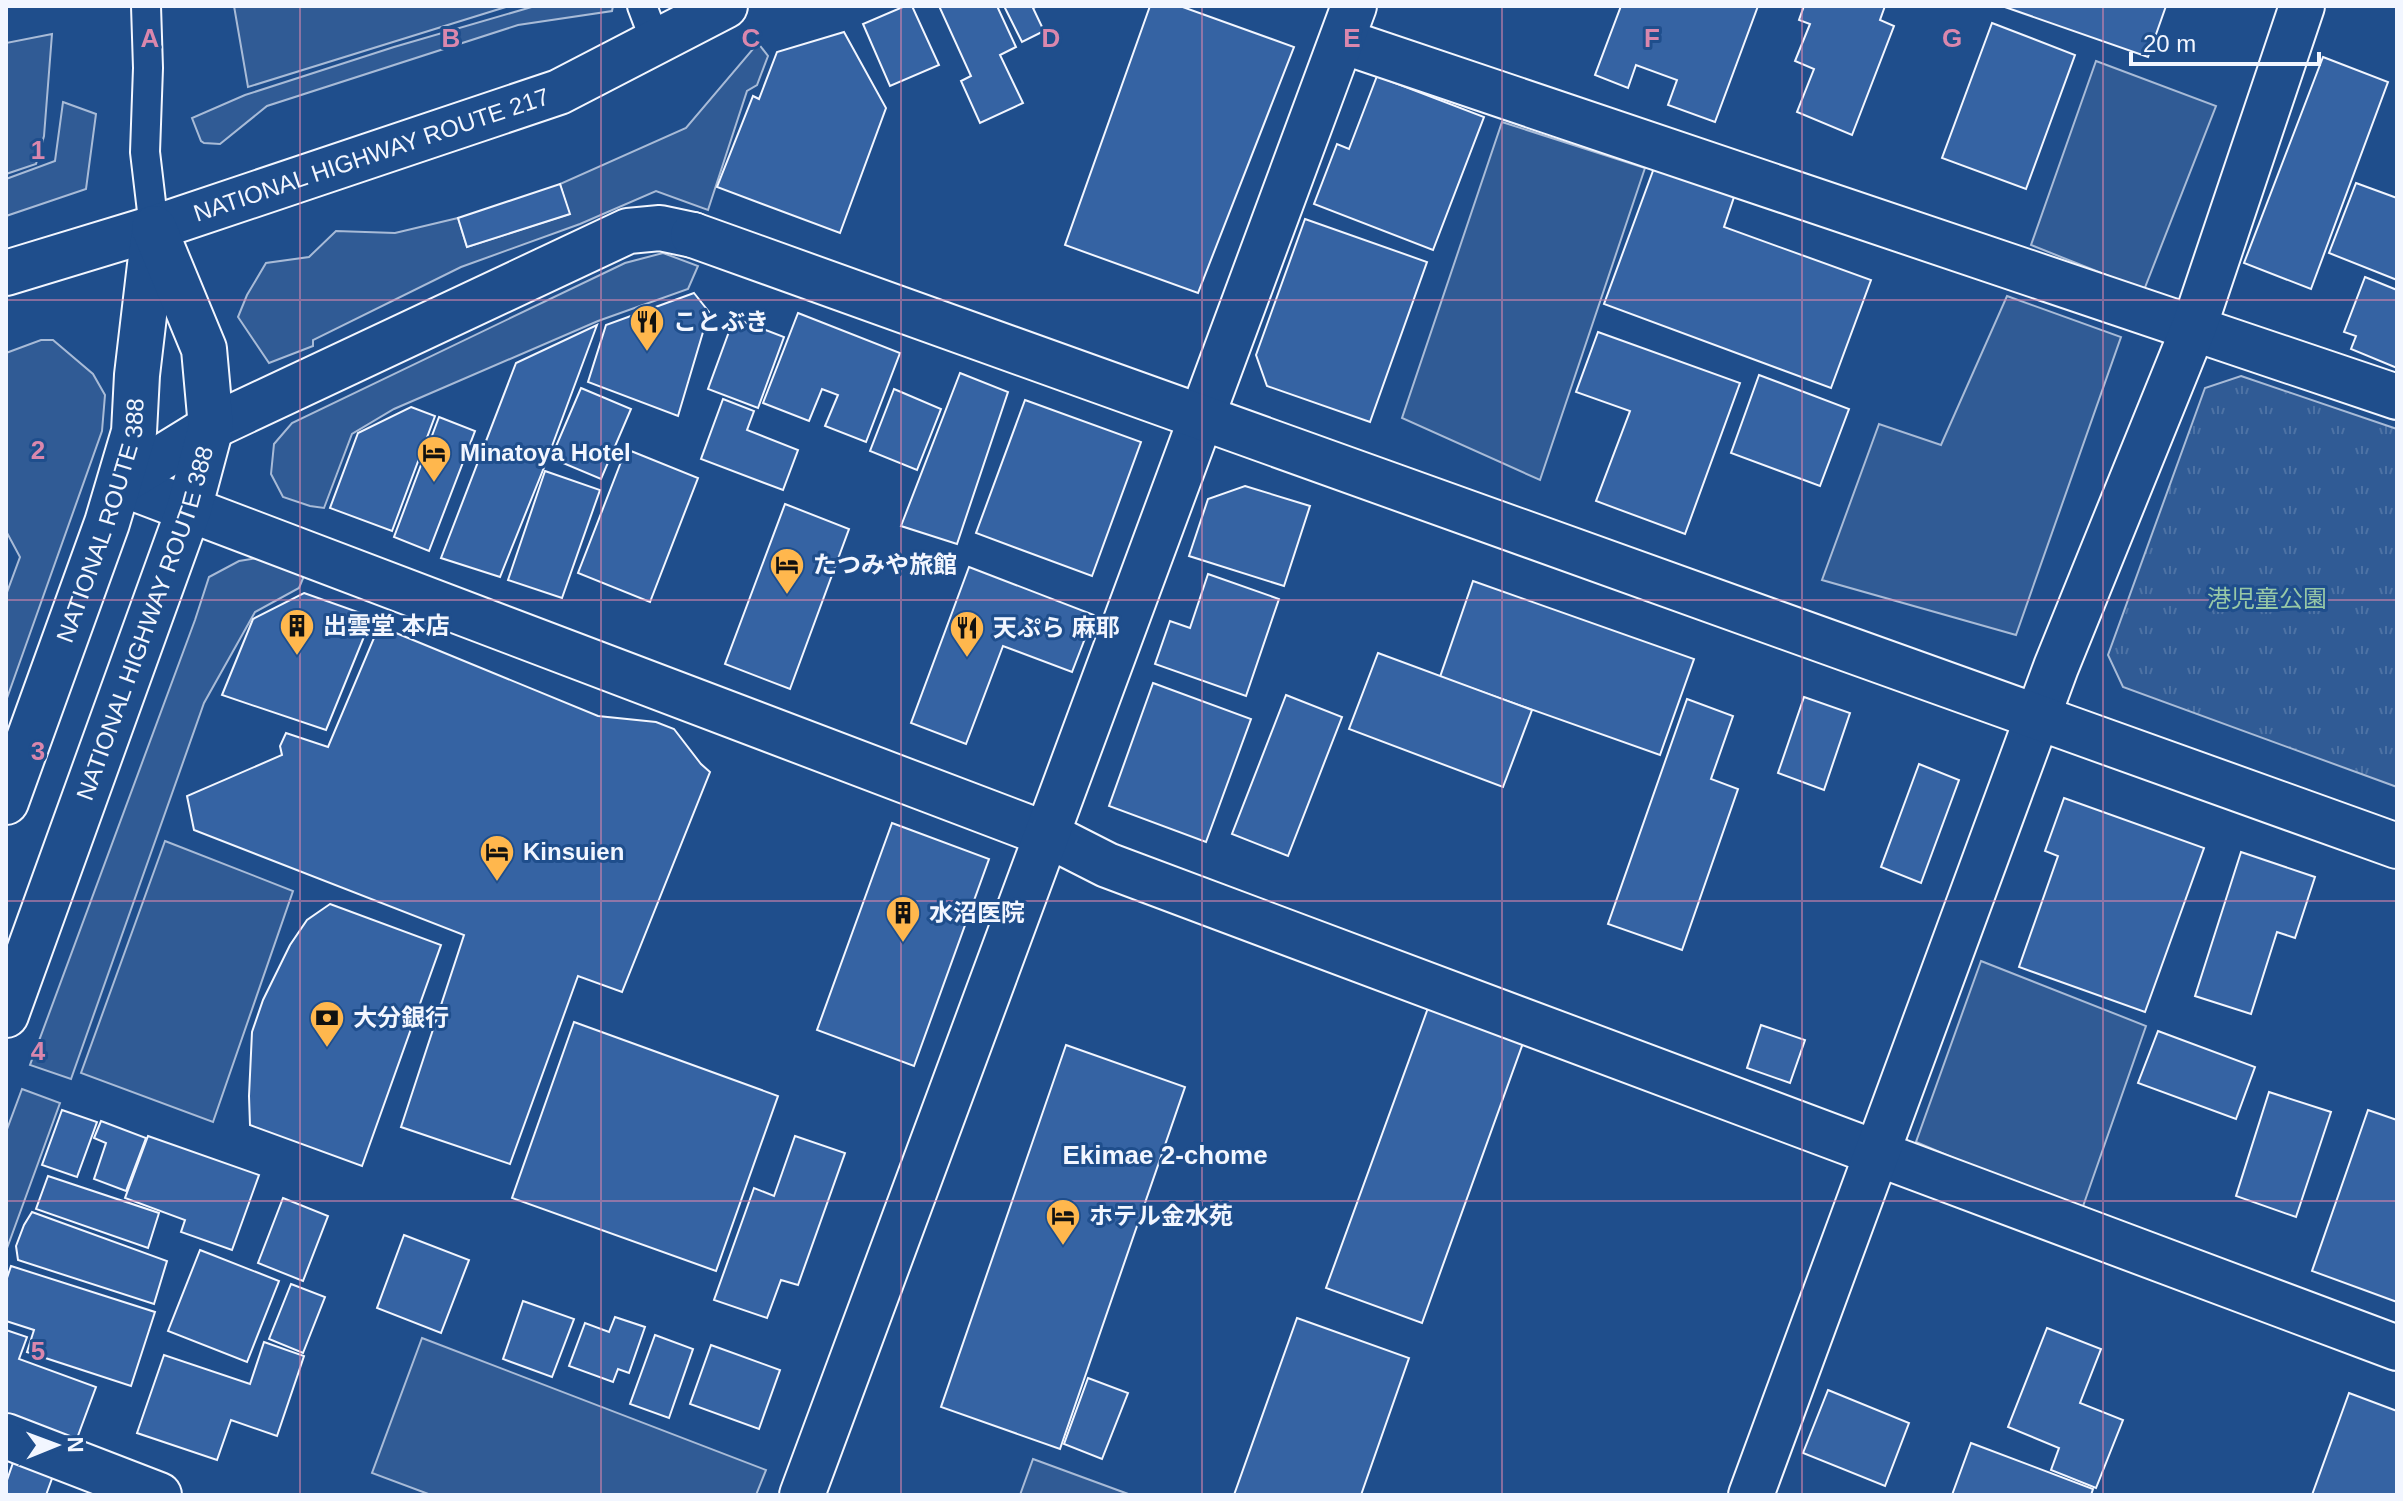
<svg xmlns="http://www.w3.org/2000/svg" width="2403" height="1501" font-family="Arial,'Noto Sans JP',sans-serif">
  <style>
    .built { fill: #305b95; stroke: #a8bbd7; stroke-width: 2 }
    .park { fill: url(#park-tufts); stroke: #a8bbd7; stroke-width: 2 }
    .building { fill: #3563a3; stroke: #f2f6ff; stroke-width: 2 }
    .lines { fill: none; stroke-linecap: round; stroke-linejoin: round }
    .lane-casing { stroke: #f2f6ff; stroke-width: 32 }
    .street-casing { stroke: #f2f6ff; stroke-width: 48 }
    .secondary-casing { stroke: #f2f6ff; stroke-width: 48 }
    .highway-casing { stroke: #f2f6ff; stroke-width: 48 }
    .lane { stroke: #1f4e8c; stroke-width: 28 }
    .street { stroke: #1f4e8c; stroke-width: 44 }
    .secondary { stroke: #1f4e8c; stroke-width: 44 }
    .highway { stroke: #1f4e8c; stroke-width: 44 }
    .grid { fill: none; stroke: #da87ad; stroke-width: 2; stroke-opacity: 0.55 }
    .labels { text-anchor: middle; stroke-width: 6; stroke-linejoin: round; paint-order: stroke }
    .street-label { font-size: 24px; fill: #f2f6ff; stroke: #1f4e8c }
    .poi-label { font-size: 24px; font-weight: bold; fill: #f2f6ff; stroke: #1f4e8c; text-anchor: start }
    .park-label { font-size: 24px; fill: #97c8a6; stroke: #1f4e8c }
    .neighbourhood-label { font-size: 26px; font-weight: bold; fill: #f2f6ff; stroke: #1f4e8c }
    .grid-label { font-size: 26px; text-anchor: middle; font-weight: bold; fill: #da87ad; stroke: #1f4e8c; stroke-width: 6; stroke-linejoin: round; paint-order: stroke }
  </style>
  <defs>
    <pattern id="park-tufts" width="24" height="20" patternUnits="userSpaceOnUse" patternTransform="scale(2)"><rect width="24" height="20" fill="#305b95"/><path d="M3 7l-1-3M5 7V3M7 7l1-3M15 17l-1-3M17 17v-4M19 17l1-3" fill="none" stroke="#4e73a5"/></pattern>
  </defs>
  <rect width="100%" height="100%" fill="#1f4e8c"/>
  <g class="built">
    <polygon points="234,6 509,6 248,87"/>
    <polygon points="535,6 613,6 612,11 518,25 267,106 220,144 204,143 201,141 192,118 245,95 394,47"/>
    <polygon points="52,34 44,136 36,164 6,174 6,43"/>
    <polygon points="758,43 768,56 757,85 747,91 708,210 656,191 580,224 461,267 313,340 313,346 269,363 238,317 247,295 266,263 309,257 336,231 395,233 458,218 467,247 569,214 560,184 686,128"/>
    <polygon points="2096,61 2216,106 2144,290 2031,245"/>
    <polygon points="63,102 96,114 86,189 6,216 6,179 55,161"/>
    <polygon points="1502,122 1645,168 1540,480 1402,418"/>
    <polygon points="663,253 698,266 688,289 598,321 394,409 352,434 324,508 310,506 283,497 271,474 274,444 292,423 625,263"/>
    <polygon points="2007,296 2121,337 2016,635 1822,580 1879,424 1941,445"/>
    <polygon points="41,340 53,340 93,374 105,395 102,431 6,701 6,595 20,557 6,531 6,353"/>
    <polygon points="264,557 306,571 299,588 255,612 204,703 71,1079 30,1065 195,620 209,577 239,561"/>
    <polygon points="165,841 293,891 213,1122 81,1073"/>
    <polygon points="1981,961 2146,1026 2081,1212 1916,1142"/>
    <polygon points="22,1089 60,1103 6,1251 6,1132"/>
    <polygon points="422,1338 766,1470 756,1495 431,1495 372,1473"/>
    <polygon points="1033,1459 1131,1495 1020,1495"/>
  </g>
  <polygon class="park" points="2241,376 2397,429 2397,787 2123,687 2108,655 2205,388"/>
  <g class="building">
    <polygon points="905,6 912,6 939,65 890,86 863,24"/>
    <polygon points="939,6 997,6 1016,47 1000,55 1023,103 980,123 961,81 971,76"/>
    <polygon points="1004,6 1038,6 1033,8 1044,31 1022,42"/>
    <polygon points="1150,6 1180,6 1294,47 1198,293 1065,245"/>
    <polygon points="1621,6 1758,6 1715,122 1668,105 1677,80 1636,65 1628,88 1595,75"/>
    <polygon points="1804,6 1885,6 1880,20 1894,26 1852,135 1797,112 1814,69 1795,61 1810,24 1799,20"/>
    <polygon points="2002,6 2166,6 2148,57"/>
    <polygon points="1992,23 2075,55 2026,189 1942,158"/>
    <polygon points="844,32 886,108 840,233 717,187 753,96 759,99 777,52"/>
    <polygon points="2323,57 2388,82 2311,289 2244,263"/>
    <polygon points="1377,76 1484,117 1433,250 1314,204 1337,144 1349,149"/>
    <polygon points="1654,168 1734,197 1724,227 1871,280 1831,388 1604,304"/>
    <polygon points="2356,183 2397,198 2397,280 2329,253"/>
    <polygon points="560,184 570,214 467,247 458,218"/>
    <polygon points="1305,219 1427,262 1370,422 1267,386 1256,355"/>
    <polygon points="2365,277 2397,290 2397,368 2351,349 2356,336 2344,332"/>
    <polygon points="694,293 709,312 678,416 588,382 606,325"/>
    <polygon points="798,313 900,353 866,442 825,426 838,395 822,389 809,421 763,403"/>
    <polygon points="734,318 784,337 758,408 708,389"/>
    <polygon points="597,325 545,465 500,577 441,558 516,363"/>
    <polygon points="1598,332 1740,383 1685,534 1596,501 1630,411 1576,392"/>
    <polygon points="960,373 1008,392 957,544 901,526"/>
    <polygon points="1759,375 1849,409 1820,486 1731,453"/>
    <polygon points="581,388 631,409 601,479 551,458"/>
    <polygon points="894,389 941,409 917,470 870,451"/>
    <polygon points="723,399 754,411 747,430 798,450 783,490 701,459"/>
    <polygon points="1025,400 1141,442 1092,576 976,533"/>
    <polygon points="411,407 435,416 392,531 330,508 358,433"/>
    <polygon points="439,417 475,431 429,551 394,537"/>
    <polygon points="626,449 698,478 650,602 578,573"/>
    <polygon points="545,471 600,490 562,598 508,580"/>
    <polygon points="1245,486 1310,506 1284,586 1189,556 1208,499"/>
    <polygon points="785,504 849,529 790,689 725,664"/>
    <polygon points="969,567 1094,615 1072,672 1003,646 966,744 911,723"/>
    <polygon points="1208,574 1279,599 1246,696 1155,664 1170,621 1190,628"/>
    <polygon points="1473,581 1694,659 1660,755 1440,677"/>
    <polygon points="304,593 372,617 326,730 222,695 253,619"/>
    <polygon points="379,626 598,716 656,722 674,729 701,764 710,772 622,992 578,976 510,1164 401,1127 464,935 194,830 187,796 282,755 280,746 286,733 328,747"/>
    <polygon points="1378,653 1532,710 1503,787 1349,729"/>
    <polygon points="1153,683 1251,719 1206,842 1109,806"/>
    <polygon points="1286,695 1342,717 1288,856 1232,834"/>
    <polygon points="1804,697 1850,713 1824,790 1778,773"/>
    <polygon points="1687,699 1733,716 1711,779 1738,789 1682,950 1608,924"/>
    <polygon points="1919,764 1959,780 1921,883 1881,867"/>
    <polygon points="2064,798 2204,848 2145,1012 2019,967 2058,856 2045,851"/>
    <polygon points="892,823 989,859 914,1066 817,1030"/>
    <polygon points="2241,852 2315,877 2295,938 2277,932 2251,1014 2195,996"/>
    <polygon points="330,904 441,945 362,1166 250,1125 249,1096 252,1032 263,1000 290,945 307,920"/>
    <polygon points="1428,1008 1523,1043 1422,1323 1326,1288"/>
    <polygon points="574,1022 778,1096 716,1271 512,1198"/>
    <polygon points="1761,1025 1805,1040 1790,1083 1747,1068"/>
    <polygon points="2158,1031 2255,1067 2236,1119 2138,1083"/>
    <polygon points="1066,1045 1185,1087 1060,1449 941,1407"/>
    <polygon points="2269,1092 2331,1112 2296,1217 2236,1196"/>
    <polygon points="62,1110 97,1122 77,1177 42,1165"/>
    <polygon points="2368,1110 2397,1120 2397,1302 2312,1271"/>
    <polygon points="101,1121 146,1138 126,1191 94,1179 106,1143 94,1138"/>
    <polygon points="148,1136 259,1175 232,1250 181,1232 185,1220 125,1198"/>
    <polygon points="795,1136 845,1153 798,1285 781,1280 767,1318 714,1300 754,1188 774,1196"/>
    <polygon points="48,1176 159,1213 148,1248 36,1209"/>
    <polygon points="283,1198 328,1216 303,1281 258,1263"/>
    <polygon points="32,1212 167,1261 154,1304 18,1260 16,1246 24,1225"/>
    <polygon points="404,1235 469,1260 441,1333 377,1308"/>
    <polygon points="200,1250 279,1281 247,1362 168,1331"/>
    <polygon points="11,1266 155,1312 131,1386 27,1352 34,1330 6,1321 6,1281"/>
    <polygon points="291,1284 325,1297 303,1353 269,1339"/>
    <polygon points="523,1301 574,1319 552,1377 503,1359"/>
    <polygon points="615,1317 645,1327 629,1373 618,1369 613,1382 569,1366 585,1323 609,1332"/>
    <polygon points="1297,1318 1409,1358 1361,1495 1234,1495"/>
    <polygon points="2047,1328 2101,1349 2080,1403 2123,1420 2096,1488 2051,1470 2059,1448 2008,1427"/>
    <polygon points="6,1330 27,1337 19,1359 96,1387 76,1441 6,1416"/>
    <polygon points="655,1335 693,1349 669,1418 630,1404"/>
    <polygon points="264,1342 304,1356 277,1436 231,1420 217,1460 137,1433 164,1355 250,1384"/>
    <polygon points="711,1345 780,1370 759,1429 690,1404"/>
    <polygon points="1088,1378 1128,1393 1102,1459 1064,1444"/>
    <polygon points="1828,1390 1909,1423 1885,1486 1803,1453"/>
    <polygon points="2349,1393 2397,1411 2397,1495 2312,1495"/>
    <polygon points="1971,1443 2093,1489 2091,1495 1952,1495"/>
    <polygon points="15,1457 54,1473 46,1495 6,1495 6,1483"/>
  </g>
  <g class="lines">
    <defs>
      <g id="lane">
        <polyline points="146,6 148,68 145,152 154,228"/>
        <polyline points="642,6 656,43"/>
      </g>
      <g id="street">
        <polyline points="1342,41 2397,397"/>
        <polyline points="120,483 1048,835 1107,865 2397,1348"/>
        <polyline points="120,483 211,427 628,231 660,228 693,235"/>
        <polyline points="6,1436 159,1495"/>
        <polyline points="802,1495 1354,6"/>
        <polyline points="1751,1495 2056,667 2194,327 2302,6"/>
      </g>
      <polyline id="secondary" points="693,235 2397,846"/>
      <g id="highway">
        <path id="s1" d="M6,273L154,228L559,92L725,6"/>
        <path id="s2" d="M6,802L107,523L134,432L137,375L154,231"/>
        <path id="s3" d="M6,1015L189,509L211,427L204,349L154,228"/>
      </g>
    </defs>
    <use href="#lane" class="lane-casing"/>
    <use href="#street" class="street-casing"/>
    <use href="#secondary" class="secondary-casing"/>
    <use href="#highway" class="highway-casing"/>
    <use href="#lane" class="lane"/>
    <use href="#street" class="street"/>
    <use href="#secondary" class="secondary"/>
    <use href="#highway" class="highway"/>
  </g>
  <path class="grid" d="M300,6V1495M601,6V1495M901,6V1495M1202,6V1495M1502,6V1495M1802,6V1495M2103,6V1495M6,300H2397M6,600H2397M6,901H2397M6,1201H2397"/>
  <defs>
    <symbol id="restaurant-pin" viewBox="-11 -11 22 30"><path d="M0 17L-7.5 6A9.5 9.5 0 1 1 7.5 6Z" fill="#ffb74d" stroke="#1f4e8c"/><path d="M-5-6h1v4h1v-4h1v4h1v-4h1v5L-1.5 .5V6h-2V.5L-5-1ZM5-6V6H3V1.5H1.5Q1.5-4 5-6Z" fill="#111"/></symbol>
    <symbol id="hotel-pin" viewBox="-11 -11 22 30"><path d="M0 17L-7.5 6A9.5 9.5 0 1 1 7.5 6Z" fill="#ffb74d" stroke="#1f4e8c"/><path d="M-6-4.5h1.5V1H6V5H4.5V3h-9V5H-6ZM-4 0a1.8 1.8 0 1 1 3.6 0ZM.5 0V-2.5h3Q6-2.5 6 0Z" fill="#111"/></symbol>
    <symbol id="building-pin" viewBox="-11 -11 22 30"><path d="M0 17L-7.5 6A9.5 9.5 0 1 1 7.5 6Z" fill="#ffb74d" stroke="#1f4e8c"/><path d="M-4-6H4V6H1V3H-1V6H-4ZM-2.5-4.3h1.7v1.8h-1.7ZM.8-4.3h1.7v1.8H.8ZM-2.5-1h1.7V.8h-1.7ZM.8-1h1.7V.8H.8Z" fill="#111"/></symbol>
    <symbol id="bank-pin" viewBox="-11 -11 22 30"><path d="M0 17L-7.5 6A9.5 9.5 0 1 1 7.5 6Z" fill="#ffb74d" stroke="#1f4e8c"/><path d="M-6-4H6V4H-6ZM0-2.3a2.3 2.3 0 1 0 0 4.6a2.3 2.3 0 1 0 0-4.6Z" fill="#111"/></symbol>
  </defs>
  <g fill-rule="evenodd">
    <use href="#restaurant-pin" x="627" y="302" width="40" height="54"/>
    <use href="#hotel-pin" x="414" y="433" width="40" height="54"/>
    <use href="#hotel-pin" x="767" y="545" width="40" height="54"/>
    <use href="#building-pin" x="277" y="606" width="40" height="54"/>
    <use href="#restaurant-pin" x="947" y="608" width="40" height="54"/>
    <use href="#hotel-pin" x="477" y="832" width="40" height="54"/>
    <use href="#building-pin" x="883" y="893" width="40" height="54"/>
    <use href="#bank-pin" x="307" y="998" width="40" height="54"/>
    <use href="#hotel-pin" x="1043" y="1196" width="40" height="54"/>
  </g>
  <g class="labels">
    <g class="street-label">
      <text dy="8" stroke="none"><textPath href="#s1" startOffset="384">NATIONAL HIGHWAY ROUTE 217</textPath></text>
      <text dy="8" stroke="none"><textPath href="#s2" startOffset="298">NATIONAL ROUTE 388</textPath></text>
      <text dy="8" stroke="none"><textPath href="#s3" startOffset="416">NATIONAL HIGHWAY ROUTE 388</textPath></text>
    </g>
    <g class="poi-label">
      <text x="673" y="330">ことぶき</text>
      <text x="460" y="461">Minatoya Hotel</text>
      <text x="813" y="573">たつみや旅館</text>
      <text x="323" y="634">出雲堂 本店</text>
      <text x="993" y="636">天ぷら 麻耶</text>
      <text x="523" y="860">Kinsuien</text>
      <text x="929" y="921">水沼医院</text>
      <text x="353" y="1026">大分銀行</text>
      <text x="1089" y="1224">ホテル金水苑</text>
    </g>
    <g class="park-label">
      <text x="2267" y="607">港児童公園</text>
    </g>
    <g class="neighbourhood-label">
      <text x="1165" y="1164">Ekimae 2-chome</text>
    </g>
  </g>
  <g class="grid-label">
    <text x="150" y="47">A</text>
    <text x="451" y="47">B</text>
    <text x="751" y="47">C</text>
    <text x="1051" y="47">D</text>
    <text x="1352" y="47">E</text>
    <text x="1652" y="47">F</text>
    <text x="1952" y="47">G</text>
    <text x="38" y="159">1</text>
    <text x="38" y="459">2</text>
    <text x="38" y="760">3</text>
    <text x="38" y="1060">4</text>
    <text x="38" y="1360">5</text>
  </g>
  <rect width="2403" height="1501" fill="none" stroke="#f2f6ff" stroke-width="16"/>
  <g transform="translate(56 1445) rotate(89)" stroke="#1f4e8c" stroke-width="6" paint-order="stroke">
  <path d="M0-6L14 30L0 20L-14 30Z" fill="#f2f6ff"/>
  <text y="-12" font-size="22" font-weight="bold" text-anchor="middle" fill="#f2f6ff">N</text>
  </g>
  <path d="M2131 52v12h188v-12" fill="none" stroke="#f2f6ff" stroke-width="4"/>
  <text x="2143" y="52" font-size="24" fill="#f2f6ff" stroke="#1f4e8c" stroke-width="6" paint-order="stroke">20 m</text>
</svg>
